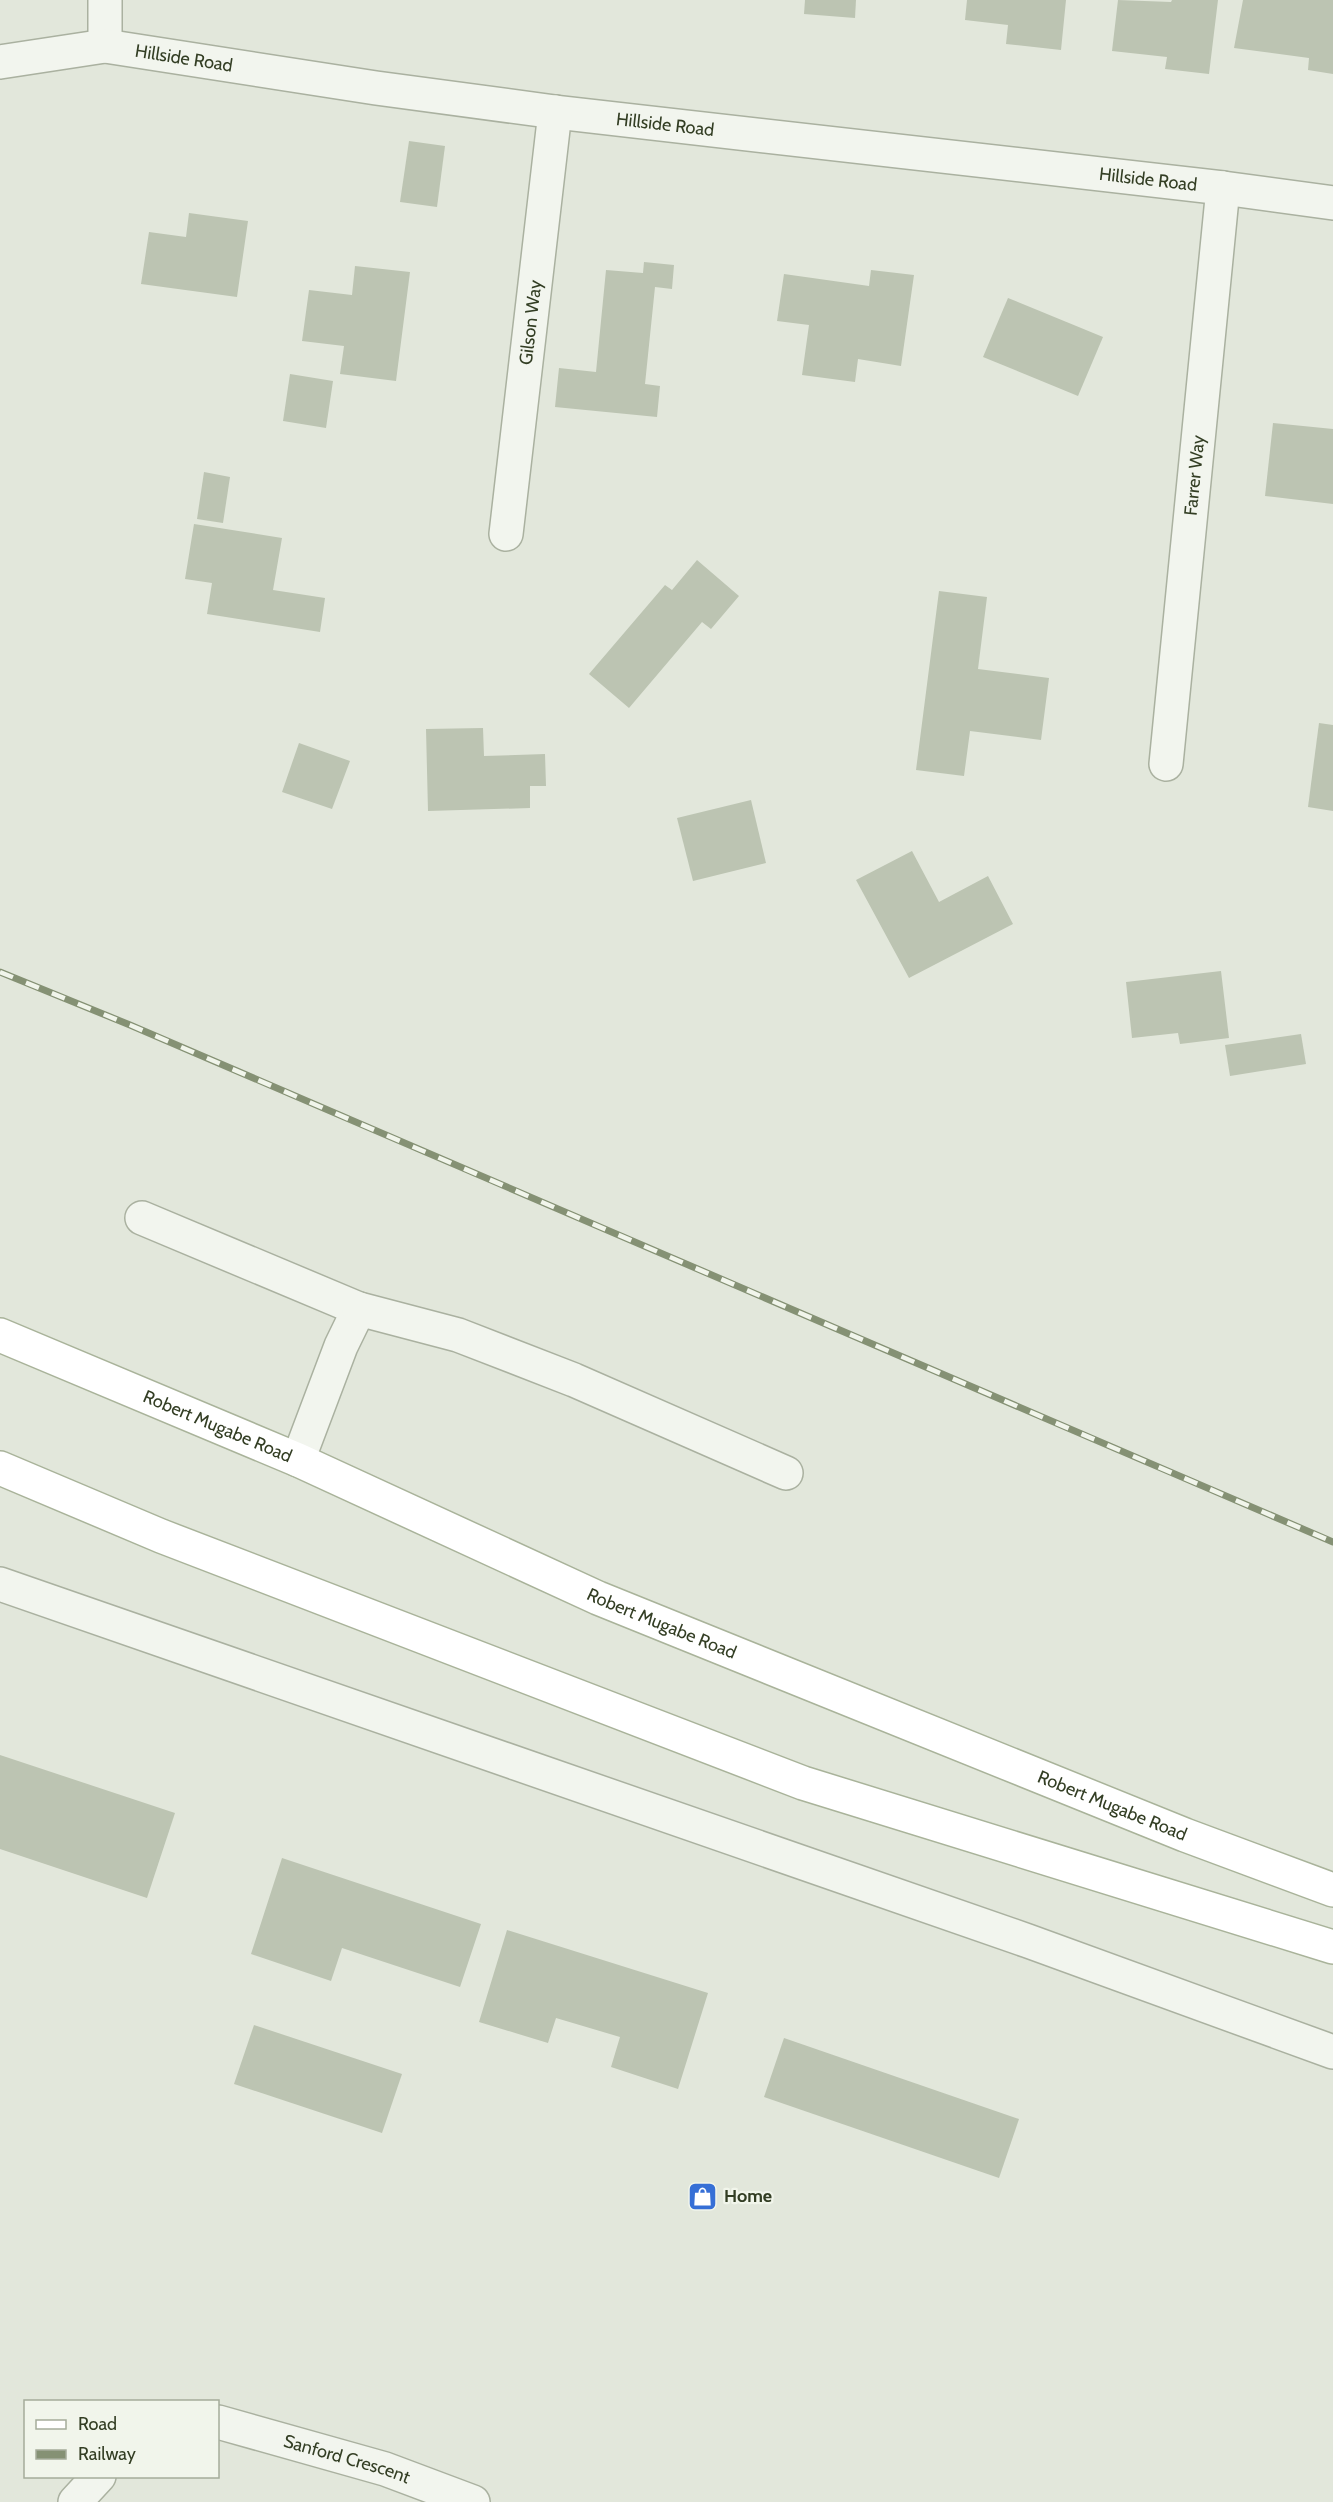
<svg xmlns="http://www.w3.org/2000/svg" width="1333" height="2502" font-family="Cabin,sans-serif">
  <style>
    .building { fill: #bcc4b2 }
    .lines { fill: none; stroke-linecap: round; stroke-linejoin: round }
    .minor-casing { stroke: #aab1a0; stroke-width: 36 }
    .major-casing { stroke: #a9b39a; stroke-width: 36 }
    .minor { stroke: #f2f5ee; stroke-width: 33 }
    .major { stroke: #fff; stroke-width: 33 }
    .rail-casing { stroke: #859174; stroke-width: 7 }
    .rail { stroke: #f1f5eb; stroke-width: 4.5; stroke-dasharray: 14; stroke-linecap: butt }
    .labels { text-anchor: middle; stroke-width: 4.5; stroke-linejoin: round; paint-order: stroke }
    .street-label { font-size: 18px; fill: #333e24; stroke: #f1f5eb }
    .poi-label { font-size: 18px; font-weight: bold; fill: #333e24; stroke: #f1f5eb; text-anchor: start }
  </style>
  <rect width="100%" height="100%" fill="#e2e7db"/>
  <g class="building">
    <polygon points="805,0 856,0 855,18 804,14"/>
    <polygon points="967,0 1066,0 1061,50 1006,44 1008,25 965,20"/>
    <polygon points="1118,0 1171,2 1172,0 1218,0 1209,74 1165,69 1167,57 1112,51"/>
    <polygon points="1243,0 1333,0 1333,74 1308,70 1309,58 1234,48"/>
    <polygon points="409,141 445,146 437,207 400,202"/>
    <polygon points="189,213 248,221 237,297 141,284 149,232 186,237"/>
    <polygon points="644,262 674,265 672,289 655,287 645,384 660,386 657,417 555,407 559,368 596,372 606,270 643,273"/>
    <polygon points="355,266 410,272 396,381 340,374 344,346 302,341 309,290 352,295"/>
    <polygon points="871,270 914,275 901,366 858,359 855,382 802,375 809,325 777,321 784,274 869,286"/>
    <polygon points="1008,298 1103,337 1078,396 983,357"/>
    <polygon points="290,374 333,381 326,428 283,421"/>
    <polygon points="1273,423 1333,429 1333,504 1265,496"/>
    <polygon points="204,472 230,477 223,523 197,519"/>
    <polygon points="194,524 282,538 273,590 325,598 320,632 207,614 212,583 185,579"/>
    <polygon points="697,560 739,596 711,629 702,622 629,708 589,674 665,585 672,590"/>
    <polygon points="939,591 987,597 978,669 1049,678 1041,740 970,731 964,776 916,770"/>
    <polygon points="1319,723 1333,725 1333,811 1308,807"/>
    <polygon points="483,728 484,756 545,754 546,786 530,786 530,808 428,811 426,729"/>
    <polygon points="299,743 350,761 332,809 282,792"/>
    <polygon points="751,800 766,863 693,881 677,818"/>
    <polygon points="912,851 939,902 988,876 1013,924 909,978 856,880"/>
    <polygon points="1221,971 1229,1038 1180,1044 1178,1033 1132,1038 1126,982"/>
    <polygon points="1301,1034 1306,1064 1230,1076 1225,1045"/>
    <polygon points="0,1755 175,1813 147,1898 0,1849"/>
    <polygon points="282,1858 481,1924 460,1987 342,1948 331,1981 251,1954"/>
    <polygon points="507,1930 708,1993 678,2089 611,2067 620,2037 556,2018 548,2043 479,2022"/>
    <polygon points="254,2025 402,2074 382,2133 234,2084"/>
    <polygon points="784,2038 1019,2119 999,2178 764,2097"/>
  </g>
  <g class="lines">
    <defs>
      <g id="minor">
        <polyline points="105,0 105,46"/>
        <path id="s1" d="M0,62L105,46L376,88L555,112L1223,188L1333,203"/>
        <path id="s2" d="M506,534L555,112"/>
        <path id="s3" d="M1166,764L1223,188"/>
        <polyline points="142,1218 359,1309 341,1346 298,1460"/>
        <polyline points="359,1309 458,1335 574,1380 786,1473"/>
        <polyline points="0,1584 1028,1941 1333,2052"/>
        <path id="s4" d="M218,2422L385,2469L473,2502"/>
        <polyline points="75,2502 99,2476"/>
      </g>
      <g id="major">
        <path id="s5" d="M0,1335L298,1460L598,1598L1185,1835L1333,1890"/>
        <polyline points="0,1468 161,1536 803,1783 1333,1947"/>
      </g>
    </defs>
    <use href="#minor" class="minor-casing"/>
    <use href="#major" class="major-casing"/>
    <use href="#minor" class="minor"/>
    <use href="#major" class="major"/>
    <defs>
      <polyline id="rail" points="0,972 130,1025 1333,1542"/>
    </defs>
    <use href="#rail" class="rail-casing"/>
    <use href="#rail" class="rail"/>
  </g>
  <defs>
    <symbol id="shop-square" viewBox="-11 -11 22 22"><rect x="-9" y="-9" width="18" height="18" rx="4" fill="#366fd6" stroke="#f1f5eb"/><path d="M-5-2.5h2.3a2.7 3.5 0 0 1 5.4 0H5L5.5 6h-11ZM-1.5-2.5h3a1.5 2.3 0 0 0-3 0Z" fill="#fff"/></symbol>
  </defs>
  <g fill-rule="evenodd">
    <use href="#shop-square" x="686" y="2180" width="33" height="33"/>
  </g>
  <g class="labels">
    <g class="street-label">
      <text dy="6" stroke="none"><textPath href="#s1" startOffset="186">Hillside Road</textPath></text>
      <text dy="6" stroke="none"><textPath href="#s1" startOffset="672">Hillside Road</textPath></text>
      <text dy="6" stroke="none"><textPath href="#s1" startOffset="1158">Hillside Road</textPath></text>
      <text dy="6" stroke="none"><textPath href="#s2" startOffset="213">Gilson Way</textPath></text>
      <text dy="6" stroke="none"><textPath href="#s3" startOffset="290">Farrer Way</textPath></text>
      <text dy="6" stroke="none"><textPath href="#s5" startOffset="236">Robert Mugabe Road</textPath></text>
      <text dy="6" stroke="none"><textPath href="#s5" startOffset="722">Robert Mugabe Road</textPath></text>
      <text dy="6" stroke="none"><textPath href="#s5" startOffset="1208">Robert Mugabe Road</textPath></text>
      <text dy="6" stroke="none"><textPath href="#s4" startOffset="134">Sanford Crescent</textPath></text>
    </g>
    <g class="poi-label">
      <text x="724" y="2202">Home</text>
    </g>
  </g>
  <rect x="24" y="2400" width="195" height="78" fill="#f1f5eb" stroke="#a5ac9b" stroke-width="1.5"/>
  <rect x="36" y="2420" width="30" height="9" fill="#ffffff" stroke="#a5ac9b" stroke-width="1.5"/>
  <text x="78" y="2430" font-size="18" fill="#333e24">Road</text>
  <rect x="36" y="2450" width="30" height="9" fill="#859174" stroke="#a5ac9b" stroke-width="1.5"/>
  <text x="78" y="2460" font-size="18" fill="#333e24">Railway</text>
</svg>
